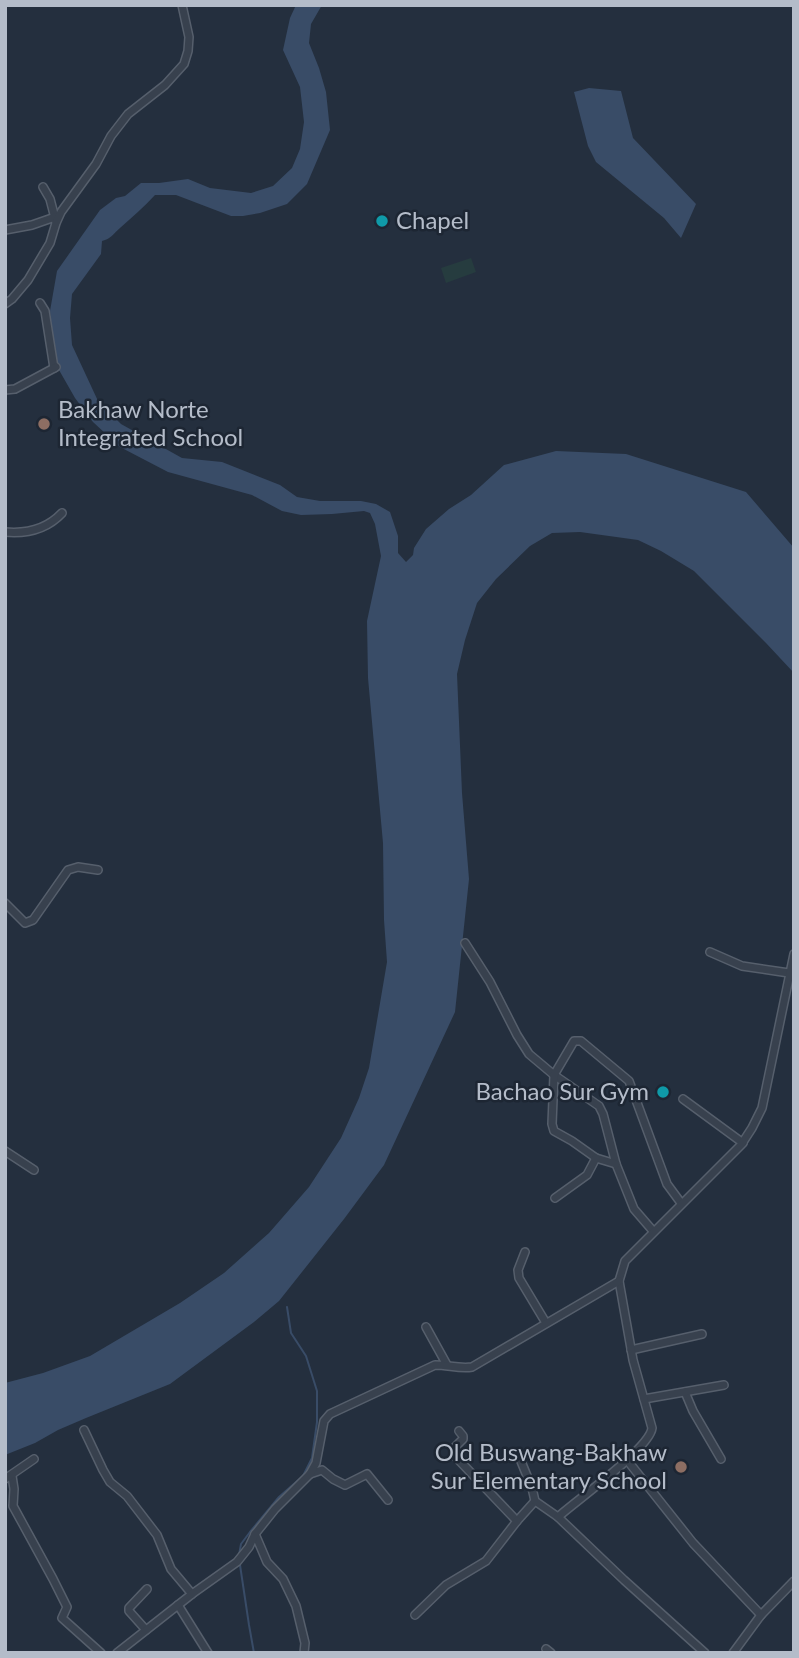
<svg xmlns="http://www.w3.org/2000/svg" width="799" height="1658" font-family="Lato,sans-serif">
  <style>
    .green { fill: #263c3f }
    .water { fill: #394c67 }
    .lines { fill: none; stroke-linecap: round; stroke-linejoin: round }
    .stream { stroke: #394c67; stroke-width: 2 }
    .minor-casing { stroke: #565f6c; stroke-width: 10 }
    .minor { stroke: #38414e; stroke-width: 7 }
    .culture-dot { fill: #0f9aa8; stroke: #1d2633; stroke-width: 2.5 }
    .education-dot { fill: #8d6e63; stroke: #1d2633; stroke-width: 2.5 }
    .labels { text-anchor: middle; stroke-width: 5; stroke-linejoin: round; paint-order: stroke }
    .poi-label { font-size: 24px; fill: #b4bcc9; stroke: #1d2633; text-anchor: start }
  </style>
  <rect width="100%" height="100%" fill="#242f3e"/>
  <polygon class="green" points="471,258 476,272 446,283 441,268"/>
  <g class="water">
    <path d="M296,5H322L311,24L309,43L319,68L326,92L330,130L307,184L287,204L260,213L243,216H231L176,195H155C144,207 132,217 120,228C113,234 111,239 102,241L101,254L72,294L70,318L72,345L98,401L121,424L182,458L222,462L280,485L297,497L320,501H361L376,504L390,512L398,536V553L406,562L413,555L414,548L426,529L449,509L471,495L504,465L556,451L626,454L746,492L794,548V673L766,643L694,571L661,551L638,540L580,532L552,533L530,546L496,579L477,603L465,640L457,674L462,793L469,879L455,1012L384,1165L344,1219L279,1301L254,1322L170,1384L86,1418L58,1430L35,1443L5,1455V1383L43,1373L90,1356L180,1303L224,1273L269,1233L309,1187L341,1138L359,1098L369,1068L387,962L384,920L383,843L368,678L367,621L381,556L375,524L370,513L364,511L332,514L301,515L282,511L252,495L168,472L120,447L93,422L75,398L59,370L52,346L50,311L57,271L100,210L116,198L125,196L141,183H159L188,179L210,188L251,193L273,186L292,168L300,149L304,122L300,87L283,50L290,18Z"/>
    <polygon points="589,88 621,91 633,138 696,204 681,238 664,218 596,162 588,146 574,92"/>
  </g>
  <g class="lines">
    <g class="stream">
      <polyline points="239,1555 241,1544 250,1532 279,1497 303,1476 312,1458 317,1422 317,1391 306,1356 291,1333 287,1307"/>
      <polyline points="240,1565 249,1625 254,1653"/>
    </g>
    <defs>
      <g id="minor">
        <polyline points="43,187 50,199 56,222"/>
        <polyline points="5,230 32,225 55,217"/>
        <polyline points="40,303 45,311 54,368"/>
        <polyline points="5,304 12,299 28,280 50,243 56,223 61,212 96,164 111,136 128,114 165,85 184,64 188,51 189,37 182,5"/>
        <polyline points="5,390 15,389 56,367"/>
        <path d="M5,532C27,534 47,529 62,513"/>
        <polyline points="5,903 25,923 33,920 68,870 78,867 98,870"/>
        <polyline points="465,943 490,982 517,1035 529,1054 554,1075 599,1106 603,1114 616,1164 634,1209 653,1231"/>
        <polyline points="710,952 742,966 789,973"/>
        <polyline points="683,1099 743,1143"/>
        <polyline points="5,1151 34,1170"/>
        <polyline points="616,1164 596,1158 572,1141 554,1131 552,1124 554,1075 574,1041 581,1041 629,1081 667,1184 681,1203"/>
        <polyline points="555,1198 587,1175 596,1158"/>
        <polyline points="525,1252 518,1270 519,1278 546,1323"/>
        <polyline points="426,1327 447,1365"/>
        <polyline points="631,1350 702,1334"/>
        <polyline points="685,1392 693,1411 721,1459"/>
        <polyline points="644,1399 724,1385"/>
        <polyline points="84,1430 103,1470 110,1482 127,1496 157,1535 171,1569 192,1594"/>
        <polyline points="459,1431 463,1436 463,1439 454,1448 454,1455 514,1518 517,1521 535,1501"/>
        <polyline points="518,1454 532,1488 535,1501 558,1517 624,1580 705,1653"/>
        <polyline points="627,1460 693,1543 761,1615"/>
        <polyline points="310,1474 322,1470 333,1479 345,1485 367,1474 388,1500"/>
        <polyline points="12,1476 14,1489 13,1506 53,1579 67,1607 62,1618 101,1653"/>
        <polyline points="5,1479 34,1459"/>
        <path d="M558,1517C577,1500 650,1448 652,1428L633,1360L619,1281L625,1261L741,1145L752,1128L762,1108L794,954"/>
        <polyline points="255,1534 267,1562 283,1579 296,1606 305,1643 304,1653"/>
        <polyline points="178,1605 208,1653"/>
        <polyline points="415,1615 446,1585 486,1561 517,1521"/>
        <polyline points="146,1630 129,1611 129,1608 147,1589"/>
        <polyline points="546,1649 551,1653"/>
        <path d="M117,1653L192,1594L237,1562L249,1547L255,1534L275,1509L310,1474L316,1463L324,1421L330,1414L435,1365C448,1365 460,1369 472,1367L619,1281"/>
        <polyline points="733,1653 761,1615 794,1581"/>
      </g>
    </defs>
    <use href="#minor" class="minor-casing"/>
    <use href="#minor" class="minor"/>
  </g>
  <g class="culture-dot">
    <circle cx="382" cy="221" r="7"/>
    <circle cx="663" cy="1092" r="7"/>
  </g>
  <g class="education-dot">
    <circle cx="44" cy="424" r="7"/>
    <circle cx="681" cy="1467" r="7"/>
  </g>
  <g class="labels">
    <g class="poi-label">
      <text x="396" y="229">Chapel</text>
      <text x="58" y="418">Bakhaw Norte<tspan x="58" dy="28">Integrated School</tspan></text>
      <text x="649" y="1100" text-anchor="end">Bachao Sur Gym</text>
      <text x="667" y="1461" text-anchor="end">Old Buswang-Bakhaw<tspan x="667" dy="28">Sur Elementary School</tspan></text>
    </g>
  </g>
  <rect width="799" height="1658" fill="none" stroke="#b4bcc9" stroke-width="14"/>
</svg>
